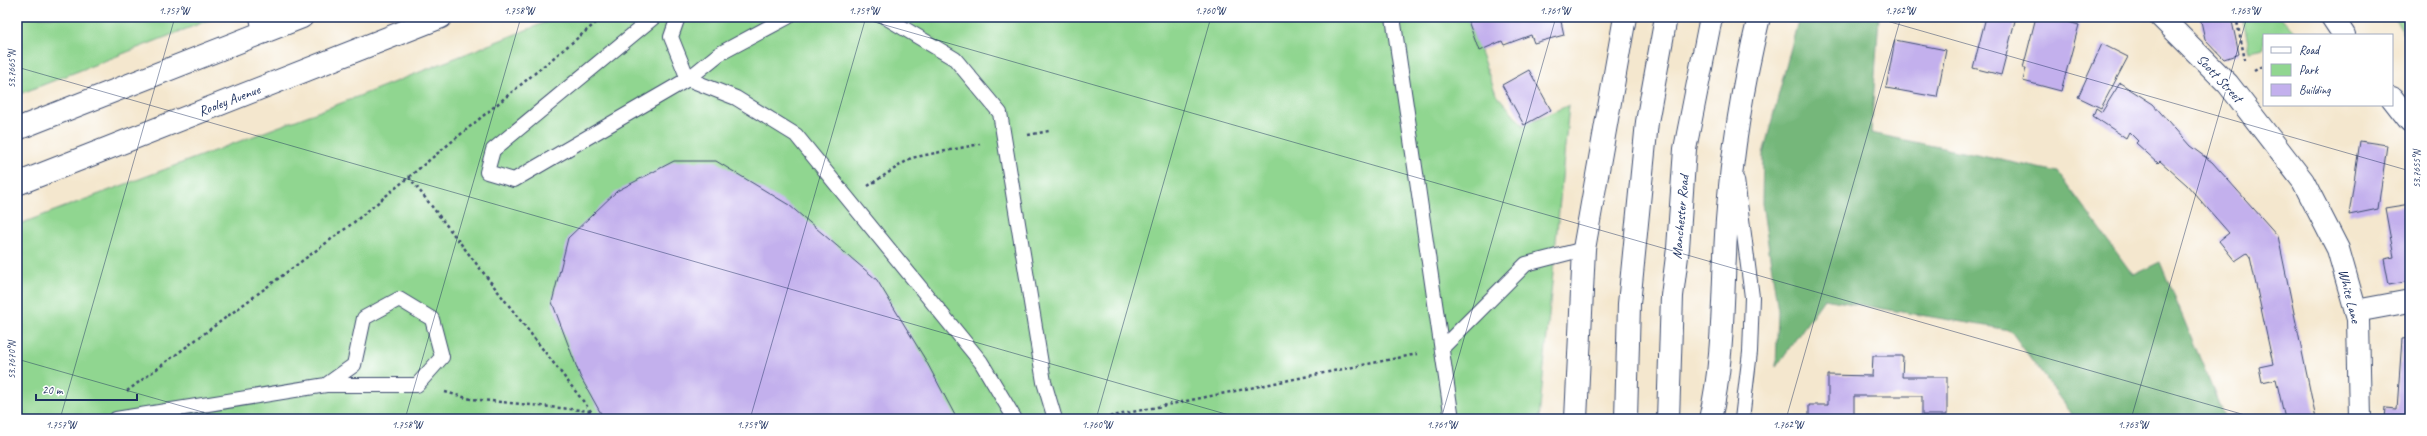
<svg xmlns="http://www.w3.org/2000/svg" width="2427" height="436" font-family="Caveat,sans-serif">
  <style>
    .green { fill: #90d690; stroke: #568277 }
    .forest { fill: #74b77a; stroke: #48736c }
    .building { fill: #c3b0ed }
    .lines { fill: none; stroke-linecap: round; stroke-linejoin: round }
    .service-casing { stroke: #3c4b6f; stroke-width: 16 }
    .minor-casing { stroke: #3c4b6f; stroke-width: 24 }
    .secondary-casing { stroke: #3c4b6f; stroke-width: 24 }
    .primary-casing { stroke: #3c4b6f; stroke-width: 24 }
    .trunk-casing { stroke: #3c4b6f; stroke-width: 24 }
    .path { stroke: #3c4b6f; stroke-width: 2.5; stroke-dasharray: 3 3; stroke-linecap: butt }
    .service { stroke: #fff; stroke-width: 14 }
    .minor { stroke: #fff; stroke-width: 22 }
    .secondary { stroke: #fff; stroke-width: 22 }
    .primary { stroke: #fff; stroke-width: 22 }
    .trunk { stroke: #fff; stroke-width: 22 }
    .ticks { fill: none; stroke: #1b2f5e; stroke-width: 1; stroke-opacity: 0.45 }
    .labels { text-anchor: middle; stroke-width: 3; stroke-linejoin: round; paint-order: stroke }
    .street-label { font-size: 14px; fill: #1b2f5e; stroke: #fff }
    .neatline { fill: none; stroke: #1b2f5e; stroke-width: 1.5 }
    .ticks-label { font-size: 10px; text-anchor: middle; fill: #1b2f5e }
  </style>
  <rect width="100%" height="100%" fill="#fff"/>
  <filter id="ink" filterUnits="userSpaceOnUse"><feTurbulence type="fractalNoise" baseFrequency=".025" numOctaves="2"/><feDisplacementMap in="SourceGraphic" scale="8" xChannelSelector="R" yChannelSelector="G"/><feConvolveMatrix kernelMatrix="1 2 1 2 8 2 1 2 1" color-interpolation-filters="sRGB"/></filter>
  <filter id="wash" filterUnits="userSpaceOnUse"><feTurbulence type="fractalNoise" baseFrequency=".012" numOctaves="4" result="noise"/><feDisplacementMap in="SourceGraphic" scale="16" xChannelSelector="R" yChannelSelector="G"/><feGaussianBlur stdDeviation="0.9" result="paint"/><feColorMatrix in="noise" values="0 0 0 0 0 0 0 0 0 0 0 0 0 0 0 0 0 1.4 0 .05"/><feComposite in="paint" operator="in"/></filter>
  <g filter="url(#wash)">
    <rect width="100%" height="100%" fill="#f4e7ce"/>
    <g class="green">
      <polygon points="17,17 217,17 17,95"/>
      <polygon points="559,17 1467,17 1496,94 1523,125 1569,105 1539,419 17,419 17,225 344,102"/>
      <polygon points="2242,17 2281,17 2297,35 2264,35 2264,48 2250,51"/>
      <polygon points="2393,17 2410,17 2410,43"/>
    </g>
    <polygon class="forest" points="1799,17 1879,17 1871,133 2058,172 2133,275 2160,262 2225,419 2075,419 2010,330 1824,299 1776,367 1778,311 1762,203 1763,154"/>
    <g id="blocks">
      <g class="building">
        <polygon points="1471,17 1560,17 1564,35 1534,43 1531,35 1504,45 1502,41 1479,51 1467,18"/>
        <polygon points="1986,17 2016,17 2001,75 1973,68"/>
        <polygon points="2036,17 2051,17 2079,25 2061,91 2023,81 2026,68 2023,68"/>
        <polygon points="2200,17 2231,17 2239,54 2224,59 2205,39"/>
        <polygon points="1895,40 1946,50 1937,97 1886,88"/>
        <polygon points="2102,44 2128,57 2101,108 2078,97"/>
        <polygon points="1529,70 1551,110 1524,125 1502,85"/>
        <polygon points="2120,83 2153,104 2190,146 2212,162 2278,236 2316,419 2285,419 2276,379 2262,382 2259,367 2273,364 2250,257 2247,253 2235,261 2219,241 2229,233 2187,185 2160,161 2158,163 2136,143 2138,141 2129,132 2126,138 2093,116 2096,108 2102,112"/>
        <polygon points="2360,141 2387,145 2378,209 2349,215"/>
        <polygon points="674,161 716,161 789,205 877,280 925,359 957,419 604,419 580,376 552,302 568,238 617,191"/>
        <polygon points="2410,204 2410,281 2389,285 2384,259 2394,257 2385,208"/>
        <polygon points="2410,338 2410,419 2384,419 2385,408 2397,409 2402,339"/>
        <polygon points="1873,356 1903,356 1902,377 1947,377 1947,415 1922,415 1922,396 1854,396 1854,419 1809,419 1809,405 1828,405 1828,375 1872,376"/>
      </g>
    </g>
  </g>
  <g filter="url(#ink)">
    <use href="#blocks" fill-opacity="0" stroke="#3c4b6f" stroke-width="1"/>
    <g class="lines">
      <defs>
        <g id="service">
          <polyline points="654,17 493,150 487,172 514,180 688,79 719,54 788,17"/>
          <polyline points="678,17 671,37 688,79 736,98 796,135 981,362 1015,419"/>
          <polyline points="885,17 955,59 1000,113 1044,382 1055,419"/>
          <polyline points="1393,17 1452,419"/>
          <polyline points="1737,180 1752,297 1750,352 1742,419"/>
          <polyline points="1442,348 1526,264 1584,249"/>
          <polyline points="116,419 326,385 417,385 442,357 432,319 399,299 364,318 354,365 326,385"/>
        </g>
        <g id="minor">
          <polyline points="261,17 264,32"/>
          <polyline points="2161,17 2228,84 2303,181 2338,249 2358,319 2360,419"/>
          <polyline points="2356,311 2410,301"/>
        </g>
        <g id="secondary">
          <polyline points="2332,17 2344,35"/>
          <polyline points="2392,98 2410,121"/>
        </g>
        <g id="primary">
          <polyline points="1576,419 1584,249 1625,17"/>
          <polyline points="1626,419 1629,304 1647,122 1666,17"/>
          <polyline points="1668,419 1672,296 1678,248 1685,149 1711,17"/>
          <path d="M1710,419C1725,357 1722,284 1727,220C1732,152 1743,83 1759,17"/>
        </g>
        <g id="trunk">
          <polyline points="17,129 302,17"/>
          <polyline points="17,184 441,17"/>
        </g>
      </defs>
      <use href="#service" class="service-casing"/>
      <use href="#minor" class="minor-casing"/>
      <use href="#secondary" class="secondary-casing"/>
      <use href="#primary" class="primary-casing"/>
      <use href="#trunk" class="trunk-casing"/>
      <g class="path">
        <polyline points="2236,17 2245,60"/>
        <polyline points="2254,71 2264,65"/>
        <polyline points="1028,135 1049,131"/>
        <polyline points="409,177 597,419"/>
        <polyline points="868,186 911,158 980,144"/>
        <polyline points="127,391 353,223 603,17"/>
        <polyline points="445,392 471,399 590,411"/>
        <polyline points="1098,419 1417,354"/>
        <polyline points="1891,419 1893,417 1906,419"/>
      </g>
      <use href="#service" class="service"/>
      <use href="#minor" class="minor"/>
      <use href="#secondary" class="secondary"/>
      <use href="#primary" class="primary"/>
      <use href="#trunk" class="trunk"/>
    </g>
  </g>
  <path class="ticks" d="M857,17L2259,419M1873,17L2410,171M17,67L1243,419M17,359L227,419M60,419L175,17M405,419L521,17M750,419L866,17M1096,419L1211,17M1441,419L1556,17M1786,419L1901,17M2131,419L2247,17"/>
  <g class="labels">
    <g class="street-label">
      <text transform="translate(2220 78) rotate(47)" y="5">Scott Street</text>
      <text transform="translate(229 100) rotate(-21)" y="5">Rooley Avenue</text>
      <text transform="translate(1680 217) rotate(-85)" y="5">Manchester Road</text>
      <text transform="translate(2350 296) rotate(76)" y="5">White Lane</text>
    </g>
  </g>
  <rect width="2427" height="436" fill="none" stroke="#fff" stroke-width="44"/>
  <rect x="2263" y="34" width="130" height="72" fill="#ffffff" stroke="#a4acbf"/>
  <rect x="2271" y="47" width="20" height="6" fill="#ffffff" stroke="#a4acbf"/>
  <text x="2299" y="54" font-size="12" fill="#1b2f5e">Road</text>
  <rect x="2271" y="64" width="20" height="12" fill="#90d690" stroke="#a4acbf"/>
  <text x="2299" y="74" font-size="12" fill="#1b2f5e">Park</text>
  <rect x="2271" y="84" width="20" height="12" fill="#c3b0ed" stroke="#a4acbf"/>
  <text x="2299" y="94" font-size="12" fill="#1b2f5e">Building</text>
  <path d="M36 394v6h101v-6" fill="none" stroke="#1b2f5e" stroke-width="2"/>
  <text x="42" y="394" font-size="12" fill="#1b2f5e" stroke="#ffffff" stroke-width="3" paint-order="stroke">20 m</text>
  <rect x="22" y="22" width="2383" height="392" class="neatline"/>
  <g class="ticks-label">
    <text x="174" y="14">1.757°W</text>
    <text x="519" y="14">1.758°W</text>
    <text x="864" y="14">1.759°W</text>
    <text x="1210" y="14">1.760°W</text>
    <text x="1555" y="14">1.761°W</text>
    <text x="1900" y="14">1.762°W</text>
    <text x="2245" y="14">1.763°W</text>
    <text transform="translate(11 69) rotate(-90)" y="4">53.7665°N</text>
    <text transform="translate(2416 169) rotate(-90)" y="4">53.7655°N</text>
    <text transform="translate(11 360) rotate(-90)" y="4">53.7670°N</text>
    <text x="61" y="428">1.757°W</text>
    <text x="407" y="428">1.758°W</text>
    <text x="752" y="428">1.759°W</text>
    <text x="1097" y="428">1.760°W</text>
    <text x="1442" y="428">1.761°W</text>
    <text x="1788" y="428">1.762°W</text>
    <text x="2133" y="428">1.763°W</text>
  </g>
</svg>
